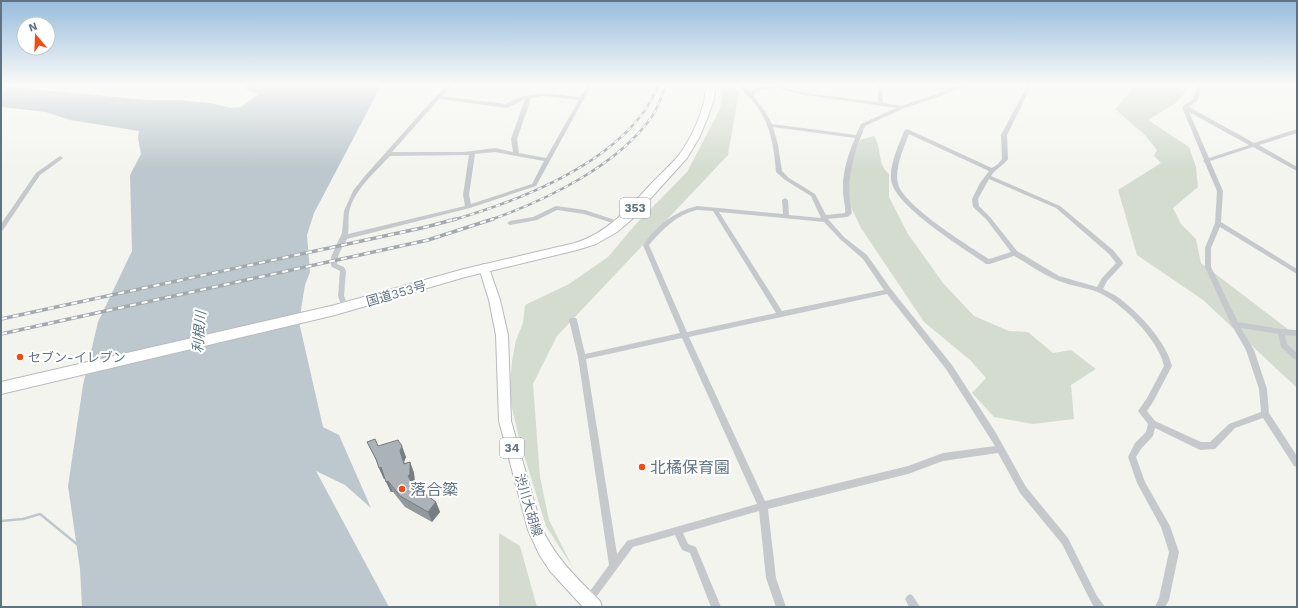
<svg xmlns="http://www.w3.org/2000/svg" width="1298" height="608" font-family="'Work Sans','Noto Sans JP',sans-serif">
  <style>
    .green { fill: #d4dcd0 }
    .water { fill: #bcc8cd }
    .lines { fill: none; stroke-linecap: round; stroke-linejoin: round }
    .stream { stroke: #bcc8cd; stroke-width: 2.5 }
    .primary-casing { stroke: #b6babe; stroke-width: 2 }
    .highway-casing { stroke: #b8babd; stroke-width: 2 }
    .street { fill: #c6c9cc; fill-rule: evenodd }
    .primary { fill: #fff; fill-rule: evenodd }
    .highway { fill: #fff; fill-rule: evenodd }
    .rail-far1-casing { stroke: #a3a9af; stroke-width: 2.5 }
    .rail-casing { stroke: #a3a9af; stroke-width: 3.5 }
    .rail-far1 { stroke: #fff; stroke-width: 1.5; stroke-dasharray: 4.5; stroke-linecap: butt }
    .rail { stroke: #fff; stroke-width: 2; stroke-dasharray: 6; stroke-linecap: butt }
    .wall { fill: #939a9e }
    .shaded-wall { fill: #787d81 }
    .building { fill: #abb3b8; stroke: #787d81 }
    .poi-dot { fill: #ef4d14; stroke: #fff; stroke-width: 1.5 }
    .labels { text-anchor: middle; stroke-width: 4; stroke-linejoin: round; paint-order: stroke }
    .shield { fill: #fff; stroke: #909da8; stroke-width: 1 }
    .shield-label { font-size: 12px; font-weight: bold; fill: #617383 }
    .street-label { font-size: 13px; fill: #617383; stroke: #fff }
    .poi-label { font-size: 13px; fill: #617383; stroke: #fff; text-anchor: start }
    .water-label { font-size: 14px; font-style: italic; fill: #5c7681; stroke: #fff }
    .near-poi-label { font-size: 16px; fill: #617383; stroke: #fff; text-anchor: start }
  </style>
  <rect width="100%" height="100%" fill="#f4f4ef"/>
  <g class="green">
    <polygon points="724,84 727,84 739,91 728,155 557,336 533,384 540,477 549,520 573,568 546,526 520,442 509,395 512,361 516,340 523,323 525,305 569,284 608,257 635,225 687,172 720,109"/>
    <polygon points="1137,84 1182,84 1188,90 1174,104 1148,120 1189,147 1196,167 1198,187 1173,208 1181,224 1196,239 1201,263 1297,336 1297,388 1203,300 1137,255 1118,190 1161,163 1154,156 1157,150 1146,136 1115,109"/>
    <path d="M874,136C883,149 876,163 889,174V197L908,234L943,283L974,316L1009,331L1028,332L1053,353L1071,350L1096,369L1071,385L1074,419L1033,424L994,417L972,393L986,378L970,360L924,322L861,228L848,201L851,164L860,140Z"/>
    <polygon points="499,533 520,546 537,607 499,607"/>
  </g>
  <polygon class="water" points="248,84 382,84 314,213 307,235 310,272 305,285 299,322 323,427 339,435 371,508 345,485 316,471 389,607 82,607 80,569 68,486 83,385 98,322 132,251 130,175 141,154 138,138 139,131 70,120 46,112 1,107 1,86 146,100 176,100 210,103 231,108 241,107 259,94 245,89"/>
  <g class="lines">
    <polyline class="stream" points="1,521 23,519 40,514 78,545"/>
    <defs>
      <path id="primary" d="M484,264L488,266L489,268L500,300L508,335L511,421L542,529C557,560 576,577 600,601L602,607H583L550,571L539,554L528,530L499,421L496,335L489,300L479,268L480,266Z"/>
      <g id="highway">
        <polygon points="1,84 8,84 1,88"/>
        <path d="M706,84H716L714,99L707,119L699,138L687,158L631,220L617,232L596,244L577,250L465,277L335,315L1,394V382L335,305L464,269L575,243C607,233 627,210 649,186C659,175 670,166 679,155C693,136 706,107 706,84Z"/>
      </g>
    </defs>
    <use href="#primary" class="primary-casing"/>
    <use href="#highway" class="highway-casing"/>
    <g class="street">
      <path d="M449,84H454L442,96L506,104C532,89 551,94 580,97L588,84H592L536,186L470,208L347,239C343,247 337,254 337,264L344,267L346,271L344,296L349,308L345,311L343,310L338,296L340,271L332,267L331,265V257L342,233L344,211L353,191L364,177L436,96ZM543,96L579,100L546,158L519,153L517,139L531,98ZM439,99L507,108L525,99L511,139L513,152L495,148L464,152H392ZM495,152L544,161L532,184L471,204L469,195L475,154ZM469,155L463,195L465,206L348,234C349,227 348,219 349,212C354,190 375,172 390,156Z"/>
      <path d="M736,84H741L750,92L753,89L761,87L777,86L805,93L878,102V84H882L883,103L901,106L937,94L950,88L969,84H977V85L954,90L941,96L904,108L865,126C853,156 845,181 852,213L849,216L847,217L828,219L844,237L867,255L891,289L952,365L996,433L1026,487L1068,538L1097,596L1105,607H1094L1091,602L1062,544L1020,493L998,453L943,461L908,474L768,509L776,578L786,607H776L766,578L759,511L683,533L688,544L696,547L721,607H711L690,553L682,550L675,535L633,547L591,604L588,606L585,604L583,601L585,598L609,565L578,357L569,320L570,318H576L577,320L585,354L680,333L643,245C658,225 673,212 697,206L783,214L782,200L785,198L788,200L789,215L821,218L811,196L785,180L776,172C774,148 771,124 755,104C750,97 742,91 736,84ZM777,88L805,95L896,108L861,124L856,135L772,124L766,113L753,95C760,88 768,89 777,88ZM773,127L855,138C848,155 842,173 843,191C843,199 846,207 845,213L826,215L815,194L789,178L782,171L778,145ZM697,210L713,211L776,313L687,332L649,245C663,229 676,215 697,210ZM719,212L824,222L840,239L863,259L884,290L782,311ZM887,294L946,369L995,446L943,453L908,466L765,501L689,337ZM682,338L757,504L630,540L627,541L617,554L586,359Z"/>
      <path d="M1028,84H1032L1007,135L1008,159C1003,166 995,169 991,176L1060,206L1113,250L1122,261L1123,263L1122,265L1107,281L1103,289C1108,292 1114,294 1119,298C1139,313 1166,341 1172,366L1153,402L1147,411L1155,421L1201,442H1210L1229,424L1261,412L1259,389L1246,350L1231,324L1205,267V248L1215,223L1217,191L1205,163L1203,161L1204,160L1182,107L1193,99L1198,84H1202L1198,100L1189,107L1254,143L1297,129V133L1259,145L1297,167V171L1253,147L1210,161L1223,191L1221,222L1297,269V274L1220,227L1211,248V267L1238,322L1281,329L1297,330V336L1285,335L1287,344L1297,353V360L1294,359L1281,347L1278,334L1241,328L1254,350L1267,389L1269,413L1297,456V467L1294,466L1263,418L1235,428L1215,449L1200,450L1155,428L1153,436L1141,449L1136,457L1145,482L1170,526L1179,552L1169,600L1165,607H1155L1159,598L1169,552L1161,527L1137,483L1128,457L1135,443L1146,432L1148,424L1138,411L1147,398L1164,366C1159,340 1120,300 1095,291C1082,287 1067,285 1054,279C1040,273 1027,263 1014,256L990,264H986C963,248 900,209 892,184C887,169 899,145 904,131L907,129L992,168L998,164L1002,159L1001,135ZM1189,112L1249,145L1209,158ZM909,134L989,171L980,183L972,199L973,207L986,219L1011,252L989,259C969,246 904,206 898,184C894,169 904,147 909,134ZM989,179L1056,208L1109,254L1116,263L1102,278L1097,287L1059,276L1017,251L990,217L979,206L978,199Z"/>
      <polygon points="60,156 63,158 62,159 40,175 3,230 1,231 1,224 36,173"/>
      <polygon points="556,206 585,210 621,222 622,223 619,225 584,214 557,210 537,220 510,225 507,223 510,221 533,217"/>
      <polygon points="910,594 913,596 920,607 909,607 905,599 907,596"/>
    </g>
    <use href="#primary" class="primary"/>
    <use href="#highway" class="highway"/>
    <defs>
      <g id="rail-far1">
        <path d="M453,220C518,201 601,169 643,113C650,104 654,93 660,84"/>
        <path d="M490,220C547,200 619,165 653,115C659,105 662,94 667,84"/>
      </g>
      <g id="rail">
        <polyline points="1,319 426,227 456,219"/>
        <polyline points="1,334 428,240 493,219"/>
      </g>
    </defs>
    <use href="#rail-far1" class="rail-far1-casing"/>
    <use href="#rail" class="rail-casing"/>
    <use href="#rail-far1" class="rail-far1"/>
    <use href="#rail" class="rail"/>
  </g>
  <polygon class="wall" points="375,439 378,446 406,457 404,462 405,463 410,462 414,473 415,484 414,485 436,502 440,512 432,522 405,507 393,492 391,492 385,478 384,479 379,468 377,462 367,442"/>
  <g class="shaded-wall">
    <polygon points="402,446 406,457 404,462 408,474 404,464 400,451"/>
    <polygon points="410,462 414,473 415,484 413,486 408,476"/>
    <polygon points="381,467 387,478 384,479 379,468"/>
    <polygon points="388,481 393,492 391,492 386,482"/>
    <polygon points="436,502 440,512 432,522 428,512"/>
  </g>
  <polygon class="building" points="375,439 378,446 398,440 402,446 400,451 404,464 410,462 410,474 408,476 413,485 436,502 428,512 400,496 388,481 386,482 381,467 379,468 376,459 367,442"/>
  <linearGradient id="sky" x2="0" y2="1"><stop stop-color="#96bcdd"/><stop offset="0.5" stop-color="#fafaf8"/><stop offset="1" stop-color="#fafaf8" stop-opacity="0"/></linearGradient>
  <rect width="1298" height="169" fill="url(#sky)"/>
  <g class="poi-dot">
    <circle cx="20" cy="357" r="4"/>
    <circle cx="642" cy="467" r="4"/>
    <circle cx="402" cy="489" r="4"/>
  </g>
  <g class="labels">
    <g class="shield">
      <rect x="620" y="198" width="30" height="20" rx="3"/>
      <rect x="500" y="438" width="24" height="20" rx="3"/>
    </g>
    <g class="shield-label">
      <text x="635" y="212">353</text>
      <text x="512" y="452">34</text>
    </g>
    <g class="street-label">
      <text transform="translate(396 293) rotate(-16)" y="5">国道353号</text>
      <text transform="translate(529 505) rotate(73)" y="5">渋川大胡線</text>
    </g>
    <g class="poi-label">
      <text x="28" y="362">セブン-イレブン</text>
    </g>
    <g class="water-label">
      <text transform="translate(199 332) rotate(-85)" y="5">利根川</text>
    </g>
    <g class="near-poi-label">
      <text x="650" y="473">北橘保育園</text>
      <text x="410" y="495">落合簗</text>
    </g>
  </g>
  <rect width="1298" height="608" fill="none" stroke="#617383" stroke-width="4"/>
  <g transform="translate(36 36) rotate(341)"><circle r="19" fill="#ffffff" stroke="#c0c7cd"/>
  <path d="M0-3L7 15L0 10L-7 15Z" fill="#ef4d14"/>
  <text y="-6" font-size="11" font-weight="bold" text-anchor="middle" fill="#617383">N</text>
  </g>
</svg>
